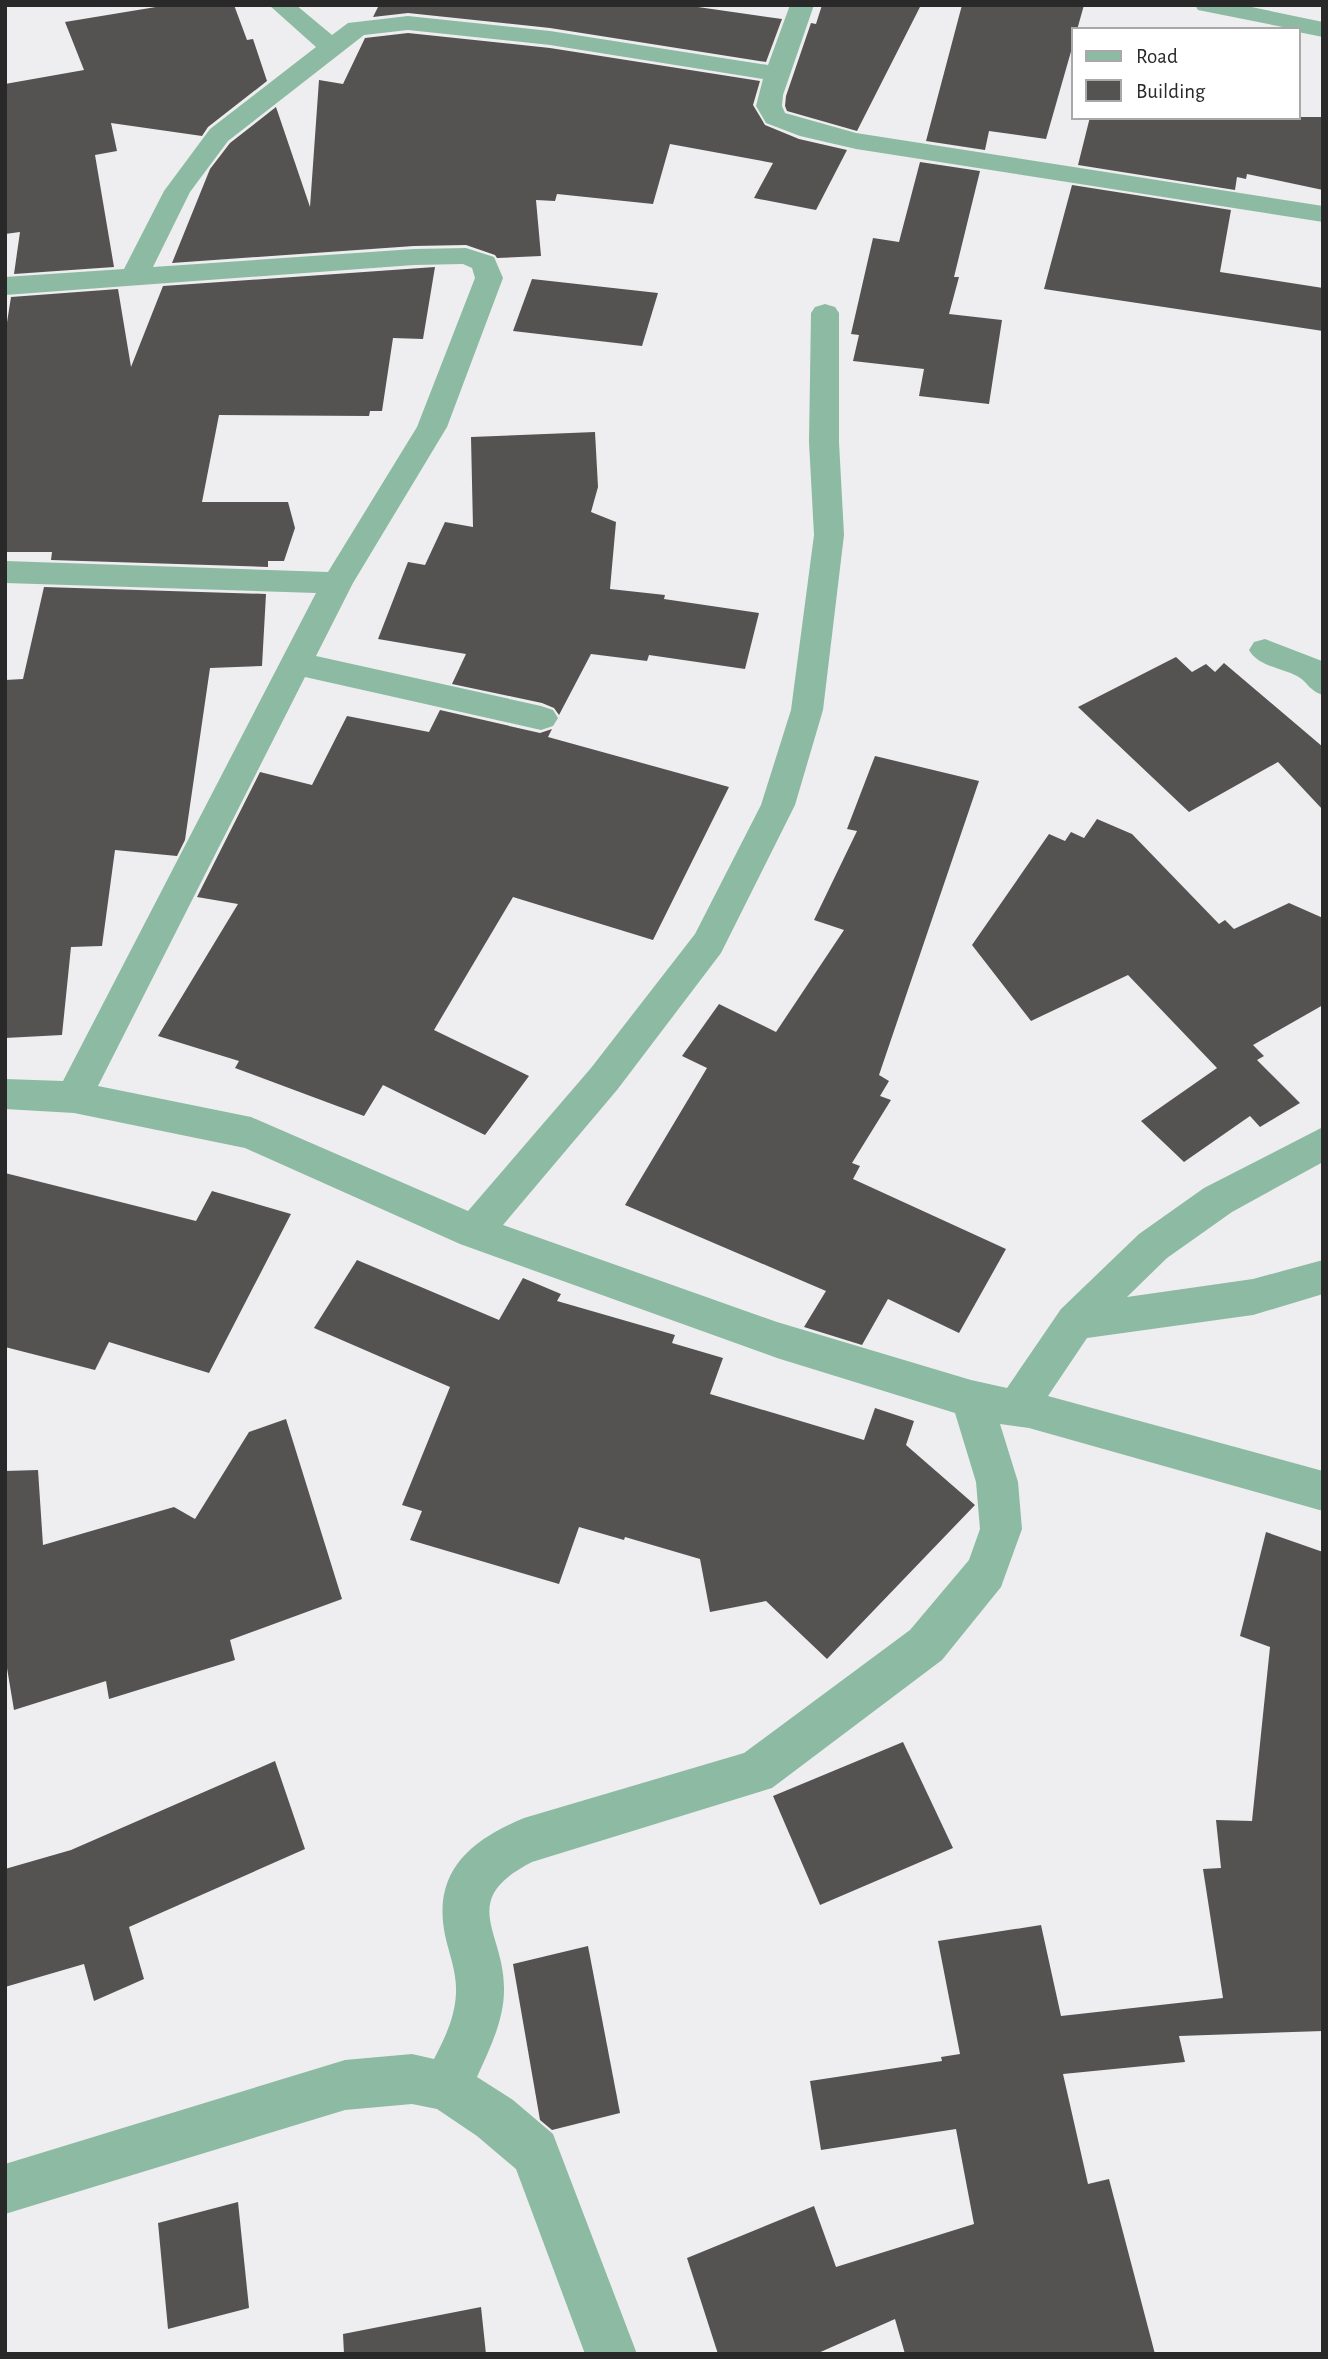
<svg xmlns="http://www.w3.org/2000/svg" width="1328" height="2359" font-family="'Alegreya Sans',sans-serif">
  <style>
    .building { fill: #555351 }
    .lines { fill: none; stroke-linecap: round; stroke-linejoin: round }
    .minor { fill: #8dbaa2; fill-rule: evenodd }
  </style>
  <rect width="100%" height="100%" fill="#eeeef0"/>
  <g class="building">
    <polygon points="168,5 234,5 247,40 253,39 267,81 208,127 202,136 111,123 117,151 95,155 114,267 14,274 20,232 5,234 5,84 84,70 65,22"/>
    <polygon points="379,5 684,5 782,19 766,62 550,28 408,13 373,17"/>
    <polygon points="822,5 921,5 857,131 787,111 785,106 786,96 811,23 816,24"/>
    <polygon points="962,5 1084,5 1077,30 1074,30 1074,41 1046,139 989,131 985,150 926,141"/>
    <polygon points="408,33 550,48 760,81 753,105 765,125 799,139 847,150 816,210 754,198 773,163 670,144 653,204 557,194 555,201 536,200 541,256 497,258 495,255 466,245 414,246 172,263 210,169 230,143 276,107 310,207 319,80 343,84 365,38"/>
    <polygon points="1090,117 1323,117 1323,190 1247,174 1246,179 1237,177 1235,190 1078,165"/>
    <polygon points="920,162 980,171 954,277 959,277 949,314 1002,320 989,404 919,396 924,369 853,361 859,335 851,334 873,238 899,242"/>
    <polygon points="1072,185 1231,210 1220,272 1323,288 1323,331 1044,289"/>
    <polygon points="435,267 423,339 393,338 382,411 370,411 369,416 219,415 202,502 288,502 295,528 284,561 268,561 268,567 51,560 52,552 5,552 5,335 11,297 118,289 131,367 163,286"/>
    <polygon points="532,279 658,293 642,346 513,331"/>
    <polygon points="595,432 598,487 591,512 616,522 610,589 665,595 664,599 759,613 745,669 649,655 647,661 591,654 559,715 554,708 542,703 452,684 466,654 378,639 408,562 425,565 445,522 473,527 471,437"/>
    <polygon points="44,587 266,594 262,666 210,668 185,840 177,856 115,850 102,946 71,947 62,1035 5,1038 5,680 23,679"/>
    <polygon points="1176,657 1192,672 1206,664 1215,672 1224,663 1323,747 1323,810 1278,762 1189,812 1078,707"/>
    <polygon points="440,710 540,733 552,729 548,737 729,787 653,940 513,897 434,1030 529,1076 485,1135 383,1085 364,1116 235,1068 239,1061 158,1036 238,904 197,897 260,772 312,785 347,716 429,732"/>
    <polygon points="875,756 979,781 879,1075 889,1081 880,1096 891,1100 852,1163 860,1166 853,1179 1006,1249 959,1333 888,1299 862,1345 804,1327 826,1291 625,1205 707,1068 682,1056 719,1004 776,1032 844,930 814,920 857,831 847,829"/>
    <polygon points="1097,819 1132,834 1219,924 1225,920 1234,929 1289,903 1323,918 1323,1005 1253,1045 1264,1056 1257,1060 1300,1103 1260,1127 1250,1116 1184,1162 1141,1121 1217,1068 1128,975 1031,1021 972,945 1049,834 1065,841 1071,832 1084,838"/>
    <polygon points="5,1173 196,1221 212,1191 291,1214 209,1373 109,1342 95,1370 5,1347"/>
    <polygon points="357,1260 499,1320 523,1278 561,1294 557,1301 675,1335 672,1343 723,1358 710,1394 864,1440 875,1408 914,1421 906,1445 975,1505 827,1659 766,1601 710,1612 700,1559 625,1537 624,1540 579,1527 559,1584 410,1540 422,1511 402,1505 450,1387 314,1328"/>
    <polygon points="286,1419 342,1599 230,1640 235,1660 109,1699 106,1681 14,1710 5,1656 5,1471 38,1470 43,1545 174,1507 195,1519 249,1432"/>
    <polygon points="1266,1532 1323,1552 1323,2031 1179,2036 1185,2062 1063,2074 1088,2184 1109,2179 1155,2354 905,2354 895,2319 816,2354 718,2354 687,2258 814,2206 836,2267 974,2224 956,2129 821,2150 810,2081 942,2061 941,2057 960,2054 938,1941 1041,1925 1061,2016 1223,1998 1203,1869 1221,1868 1216,1820 1252,1821 1270,1647 1240,1636"/>
    <polygon points="903,1742 953,1848 820,1905 773,1796"/>
    <polygon points="275,1761 305,1849 129,1927 144,1979 94,2001 84,1964 5,1987 5,1869 71,1850"/>
    <polygon points="588,1946 620,2113 552,2130 540,2120 513,1964"/>
    <polygon points="238,2202 249,2308 168,2329 158,2223"/>
    <polygon points="481,2307 486,2354 344,2354 343,2334"/>
  </g>
  <g class="lines">
    <g class="minor">
      <path d="M269,5H296L332,35L348,23L408,16L550,31L768,65L790,5H814L783,95L782,106L785,113L856,133L1323,206V222L856,149L800,136L766,123L756,106L763,79L550,45L408,30L364,35L228,141L190,192L153,267L414,249L466,248L494,257L503,278L447,427L353,583L316,656L541,706L553,710L558,718L553,726L541,730L305,677L98,1086L251,1117L468,1211L591,1068L695,934L761,805L791,710L814,535L809,442L811,313L815,307L825,304L835,307L839,313V442L844,535L823,710L795,805L721,953L617,1090L503,1225L777,1322L971,1380L1007,1388L1061,1309L1139,1234L1204,1188L1323,1127V1162L1232,1212L1167,1258L1127,1297L1253,1279L1323,1260V1294L1253,1315L1087,1338L1048,1396L1323,1471V1511L1029,1428L1000,1424L1018,1482L1022,1529L1001,1587L942,1660L772,1788L532,1862C456,1901 505,1931 504,1990C504,2021 489,2050 477,2077L513,2100L553,2134L637,2354H585L516,2169L477,2136L437,2109L412,2104L345,2110L5,2214V2164L345,2060L412,2054L434,2059C445,2038 455,2017 456,1993C457,1972 449,1954 445,1935C432,1871 471,1840 524,1818L744,1753L910,1630L969,1560L980,1529L976,1482L955,1413L777,1358L460,1244L245,1148L74,1113L5,1109V1079L63,1081L316,593L5,583V561L328,572L417,427L475,278L472,268L463,264L414,265L5,295V277L124,269L164,191L210,129L316,47Z"/>
      <polygon points="1195,5 1242,5 1323,22 1323,37 1298,32 1298,30 1198,10"/>
      <path d="M1265,639L1322,661L1323,695C1308,690 1308,682 1297,676C1281,668 1258,666 1249,650L1254,642Z"/>
    </g>
  </g>
  <rect width="1328" height="2359" fill="none" stroke="#29292a" stroke-width="14"/>
  <rect x="1072" y="28" width="228" height="91" fill="#ffffff" stroke="#a9a9aa" stroke-width="2"/>
  <rect x="1086" y="51" width="35" height="10" fill="#8dbaa2" stroke="#a9a9aa" stroke-width="2"/>
  <text x="1136" y="63" font-size="21" fill="#29292a">Road</text>
  <rect x="1086" y="80" width="35" height="21" fill="#555351" stroke="#a9a9aa" stroke-width="2"/>
  <text x="1136" y="98" font-size="21" fill="#29292a">Building</text>
</svg>
